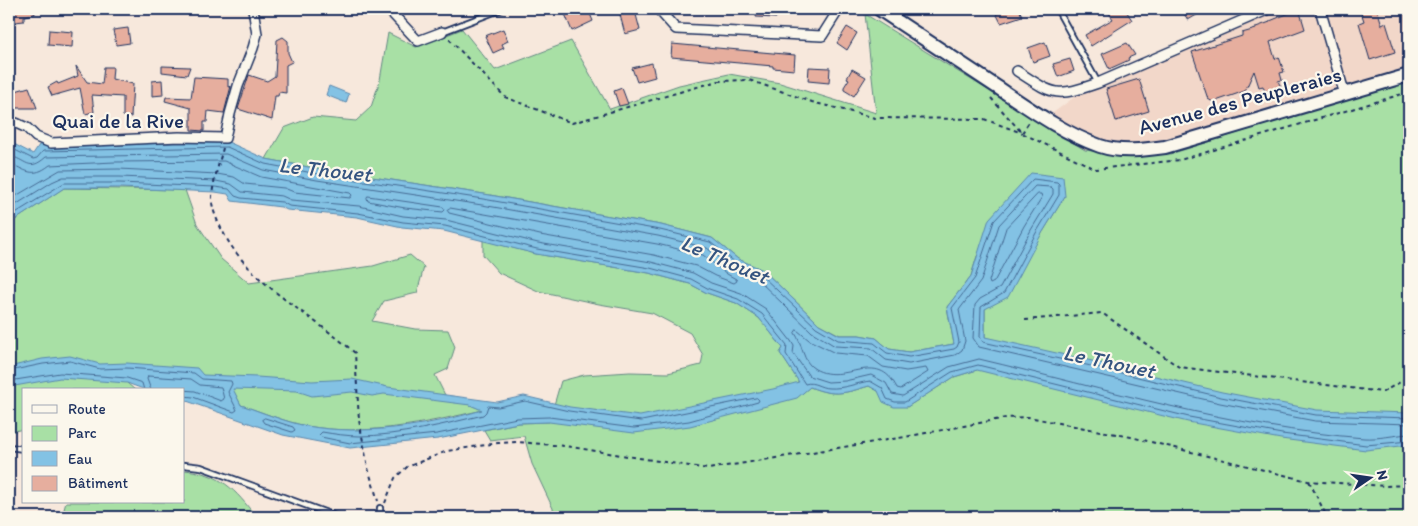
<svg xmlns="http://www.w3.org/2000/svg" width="1418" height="526" font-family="Itim,sans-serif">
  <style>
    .built { fill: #f2d7c9 }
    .green { fill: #a8e0a5; stroke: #628882 }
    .water { fill: #83c2e4; stroke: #5987ae; fill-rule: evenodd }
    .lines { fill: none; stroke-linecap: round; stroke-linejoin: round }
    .shore { stroke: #456a94; stroke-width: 1 }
    .building { fill: #e6ae9e; stroke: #1b2f5e }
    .lane-casing { stroke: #1b2f5e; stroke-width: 8 }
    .street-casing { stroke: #1b2f5e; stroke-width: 12 }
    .secondary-casing { stroke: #1b2f5e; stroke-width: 16 }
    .path { stroke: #1b2f5e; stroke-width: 2; stroke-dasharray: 4 4; stroke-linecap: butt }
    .lane { stroke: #fbf7ec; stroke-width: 4.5 }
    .street { stroke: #fbf7ec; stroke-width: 9 }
    .secondary { stroke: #fbf7ec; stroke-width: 12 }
    .labels { text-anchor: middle; stroke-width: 4.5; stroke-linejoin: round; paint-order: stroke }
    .street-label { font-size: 21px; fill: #1b2f5e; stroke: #fbf7ec }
    .water-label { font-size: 22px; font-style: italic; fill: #355480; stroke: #fbf7ec }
  </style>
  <rect width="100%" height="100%" fill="#f7e8dc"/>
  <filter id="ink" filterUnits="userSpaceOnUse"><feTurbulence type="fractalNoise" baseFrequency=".02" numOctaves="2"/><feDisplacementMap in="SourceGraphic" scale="10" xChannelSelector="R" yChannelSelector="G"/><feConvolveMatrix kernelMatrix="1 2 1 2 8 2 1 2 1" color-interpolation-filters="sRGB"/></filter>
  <g filter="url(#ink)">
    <polygon class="built" points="1281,9 1409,9 1409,80 1170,154 1124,155 1085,150 1041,122 1081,92"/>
    <g class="green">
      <path d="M865,14L1085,150L1124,155L1170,154L1409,80V517H557L532,464L524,436L490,440L484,430L518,423L549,422L561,381L584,375L630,372L668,373L701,365L703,355L690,333L652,313L599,304L538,291L499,273L483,255V240L536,254L649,273L690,284L707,293L736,303L759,318L783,348L780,353L798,380L797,397L810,387C835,397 845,393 869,386L907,407L954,377L977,370L985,337V309L1041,235L1065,196L977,256L971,276L947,307L954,344L909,352L889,349L876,338L859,335H840L819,324L763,270L738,259L712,238L661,225L484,194L319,169L266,159L284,128L313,117L356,121L371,107L380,80L388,33L416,47L462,29L495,70L571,41L610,109L679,85L729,74L780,83L876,113Z"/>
      <path d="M64,188L185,190L197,224L221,259L249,283L373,266L410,255L424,267L417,293L384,301L372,321L415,329L448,330L455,347L448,369L435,375L445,395L483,410C425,423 367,437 307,426C285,422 262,412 241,405L232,389L127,383L135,390H24V429L9,432V224Z"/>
      <path d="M184,470C220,473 235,489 256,517H62L66,502H184Z"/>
    </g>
    <g class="water">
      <polygon points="329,86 349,94 346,103 326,95"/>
      <path d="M228,142L266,159L319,169L484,194L661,225L712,238L738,259L763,270L819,324L839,335H859L876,338L889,349L909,352L954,344L947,307L971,276L989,219L1031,173L1063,177L1065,196L1041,235L1008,297L985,309V337L1101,363L1222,392L1317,410L1409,413V445L1366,450L1281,439L1188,422L977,370L954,377L907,407H894L883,402L878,391L869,386C845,393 835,397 810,387L797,398L690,426L634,433L549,422L518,423L438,439L350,448L283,435L184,400V390H146L127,383L60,378L9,387V367L42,359L70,356L100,364L127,363L197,368L203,375L257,377L312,381L352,379L388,387L497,402L524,396L570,407L640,416L773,389L799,382L780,353L783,348L759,318L736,303L707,293L690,284L649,273L536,254L444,231L402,227L357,217L287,210L281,207L232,201L228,194L215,192L120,188H64L9,224V148L12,143L33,154L39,145ZM233,389L297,391L312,396L352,392L372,396L384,394L470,405L482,410C428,426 363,436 307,426C285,422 262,412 241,405Z"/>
    </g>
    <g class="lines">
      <g class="shore">
        <polyline points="9,149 13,149 33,159 37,158 43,151 227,147 265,164 318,174 483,199 660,230 710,242 736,263 760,274 816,327 838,340 874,343 887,353 909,357 954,349 957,347 959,342 952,308 975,278 994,221 1033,179 1057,182 1059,184 1059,195 1036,233 1004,293 981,307 980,337 983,342 1100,368 1221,397 1316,415 1409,418"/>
        <path d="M9,156C27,159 28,173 46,157L226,154L263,170L317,180L482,205L658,236L707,248L733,269L757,279L812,332L835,346L871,348L886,360L909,364L955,355L962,350L965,341L959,310L981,281L999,225L1035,186L1051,187L1053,189V194L1031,230L1000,288L980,299L975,305L973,338L979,347L1220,403L1315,421L1409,424"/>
        <path d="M9,163C26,170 32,179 50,165L115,162L224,161L261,177L350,193L352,195L350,198L294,192L284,188L245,184L234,177L217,174L119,169L60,170L9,200"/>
        <polygon points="1038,194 1041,194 1042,197 1024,226 994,282 990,284 989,281 1006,228"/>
        <polygon points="368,196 443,207 445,210 443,212 405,208 368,201 367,198"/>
        <polygon points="450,208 657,244 703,255 727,274 736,279 737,281 734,283 715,276 696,266 654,255 540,235 449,213 447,210"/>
        <path d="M9,209L52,182L63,177H120L216,181L231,184L242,192L282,196L291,200L359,206L403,216L446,220L538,243L651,262L693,273L711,283L741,293L766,309L791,341L794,346L793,353L809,376L828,382L845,381L871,375L886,383L892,394L903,396L949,367L979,359C1106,389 1233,428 1364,438C1379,439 1394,435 1409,434"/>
        <path d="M9,217L64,183H120L215,187L229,189L235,196L241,198L282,202L289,206L358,213L403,222L445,226L537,249L650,268L691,279L709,289L738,299L762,314L787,345L786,354L805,384C814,381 820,388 829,388C844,389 856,383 870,381L882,388L887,399L895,402H905L952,372L978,365L1189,417L1282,434L1366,445L1409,441"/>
        <path d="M797,330L809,340L835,353L868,356L883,367L906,371L926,368L928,372L901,389L897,388C877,348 845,386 815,369C802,362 803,344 795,333Z"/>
        <polyline points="9,371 43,364 70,361 100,369 127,368 194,373 202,379 231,381 232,384 228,392 237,410 234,412 193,397 184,396"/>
        <polyline points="9,381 60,373 127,378 142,383 144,390"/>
        <polyline points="151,390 147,379 148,376 191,379 200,385 221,387 224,399 221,401 195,391 181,390"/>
        <path d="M757,398L759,400L758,402L689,421L634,428L549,417L517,418L437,434L350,443L321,437L319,435L322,432C334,434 347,436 360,436C398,436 446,424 483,415L486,412L488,406L498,407L525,401L569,411L641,421Z"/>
        <polygon points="265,418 293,427 295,430 292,432 264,423 262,420"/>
      </g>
    </g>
    <g class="building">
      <polygon points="9,9 34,9 35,14 24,16 24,21 15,22 13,17 9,18"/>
      <polygon points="576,9 588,9 593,21 572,31 565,14"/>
      <polygon points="757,9 776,9 776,18 756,17"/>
      <polygon points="994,9 1019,9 1022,16 1001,23"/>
      <polygon points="1106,9 1125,9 1132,20 1091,46 1085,35 1113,19"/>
      <polygon points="1181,9 1207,9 1188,20"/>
      <polygon points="1299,9 1305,29 1270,42 1275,59 1279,57 1284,72 1280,73 1282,80 1278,81 1281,87 1265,92 1263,86 1259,87 1254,71 1245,91 1213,102 1208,99 1192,52 1242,36 1242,33 1256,29 1256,27 1270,22 1270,21"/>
      <polygon points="1360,9 1377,9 1382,25 1386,23 1395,52 1370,60 1359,23 1364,21"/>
      <polygon points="635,11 640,30 625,34 620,15"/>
      <polygon points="847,27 857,33 847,50 837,43"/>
      <polygon points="128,28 130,43 116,45 113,30"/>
      <polygon points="503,29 508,41 502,44 504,48 493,53 485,36"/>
      <polygon points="49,30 73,32 72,47 48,45"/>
      <polygon points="283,37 288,41 288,53 292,62 286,65 286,93 279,92 278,96 275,96 272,120 238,109 249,75 267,81 275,76 277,40"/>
      <polygon points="1045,42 1050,56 1033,62 1028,48"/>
      <polygon points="1127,43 1135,55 1128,58 1129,60 1109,69 1102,54"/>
      <polygon points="672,44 795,55 794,70 773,68 773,66 671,57"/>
      <polygon points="1070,59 1074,71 1058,77 1053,64"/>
      <polygon points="652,63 655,77 637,82 632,68"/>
      <polygon points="76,66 87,82 102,84 104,67 113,67 112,79 133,84 131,117 123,116 123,97 92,95 94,112 85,114 80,88 52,96 48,87 57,82 58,84 78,76"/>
      <polygon points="162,66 190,67 187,75 162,72"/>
      <polygon points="809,67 830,68 829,83 808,81"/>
      <polygon points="852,69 866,77 854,96 844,90 844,87 849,79 847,78"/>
      <polygon points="194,77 228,79 228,87 231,86 224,113 208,111 207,122 204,122 204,131 191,130 191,108 165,101 166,97 191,98"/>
      <polygon points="1139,79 1149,111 1116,121 1106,89"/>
      <polygon points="162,80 163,95 152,96 152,81"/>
      <polygon points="29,87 37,108 9,108 9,93"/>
      <polygon points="622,88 628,104 619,106 614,91"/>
    </g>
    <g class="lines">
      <defs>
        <g id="lane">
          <polyline points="1057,9 1098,83"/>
          <polyline points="442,32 502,9"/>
          <polyline points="9,447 24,449"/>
          <polyline points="184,465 201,467 338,517"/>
          <polyline points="380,508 380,517"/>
        </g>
        <g id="street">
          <polyline points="388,9 418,41 442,32"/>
          <polyline points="658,9 676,29 822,36 839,9"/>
          <polyline points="1320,9 1345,95"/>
          <path d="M1017,71C1054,95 1055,98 1098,83L1269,9"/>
          <polyline points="16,123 27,128 36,137 51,143 179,137 225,138 230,114 238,86 253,48 257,34 253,9"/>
        </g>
        <path id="secondary" d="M879,9C918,35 958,61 997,87C1030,109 1063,133 1100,146C1121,153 1144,150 1165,147L1409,75"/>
      </defs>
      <use href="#lane" class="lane-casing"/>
      <use href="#street" class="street-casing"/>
      <use href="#secondary" class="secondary-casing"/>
      <g class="path">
        <polyline points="449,39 505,97 572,123 718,81 749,80 812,102 875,118 984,119 1022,133"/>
        <polyline points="991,98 1022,133 1096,169 1180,160 1409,92"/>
        <polyline points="1022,133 1029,122"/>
        <path d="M223,148C219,164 213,181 212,197C211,206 216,218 220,226C247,284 309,312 355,353L359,420L368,468L378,501"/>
        <polyline points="1025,320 1102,313 1179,367 1383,392 1409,377"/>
        <polyline points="1309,481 1327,517"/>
        <polyline points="385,503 395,478 407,467 447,451 498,443 518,442 565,446 708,469 905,437 1006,418 1028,417 1131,437 1308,481 1385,486 1409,485"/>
      </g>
      <use href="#lane" class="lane"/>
      <use href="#street" class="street"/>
      <use href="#secondary" class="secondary"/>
    </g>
  </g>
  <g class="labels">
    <g class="street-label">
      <text transform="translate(1240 101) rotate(-15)" y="7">Avenue des Peupleraies</text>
      <text x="118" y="128">Quai de la Rive</text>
    </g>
    <g class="water-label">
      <text transform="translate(325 169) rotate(6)" y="8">Le Thouet</text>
      <text transform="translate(725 259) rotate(23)" y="8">Le Thouet</text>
      <text transform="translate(1109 361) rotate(12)" y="8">Le Thouet</text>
    </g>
  </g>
  <rect width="1418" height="526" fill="none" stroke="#fbf7ec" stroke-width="30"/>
  <rect x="15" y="15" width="1388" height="496" fill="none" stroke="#1b2f5e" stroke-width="2" filter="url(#ink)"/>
  <rect x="22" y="388" width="162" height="115" fill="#fbf7ec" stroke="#a1a7b3"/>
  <rect x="32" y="405" width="25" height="8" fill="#fbf7ec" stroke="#a1a7b3"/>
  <text x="68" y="414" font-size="15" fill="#1b2f5e">Route</text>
  <rect x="32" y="426" width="25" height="15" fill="#a8e0a5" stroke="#a1a7b3"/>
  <text x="68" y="438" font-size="15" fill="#1b2f5e">Parc</text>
  <rect x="32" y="451" width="25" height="15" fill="#83c2e4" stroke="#a1a7b3"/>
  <text x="68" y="464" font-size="15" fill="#1b2f5e">Eau</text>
  <rect x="32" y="476" width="25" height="15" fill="#e6ae9e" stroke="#a1a7b3"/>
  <text x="68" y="488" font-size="15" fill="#1b2f5e">Bâtiment</text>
  <g transform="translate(1370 478) rotate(77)" stroke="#fbf7ec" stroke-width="4" paint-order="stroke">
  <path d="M0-4L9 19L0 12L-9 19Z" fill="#1b2f5e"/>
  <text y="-8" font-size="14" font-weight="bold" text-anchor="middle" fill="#1b2f5e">N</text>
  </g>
</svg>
